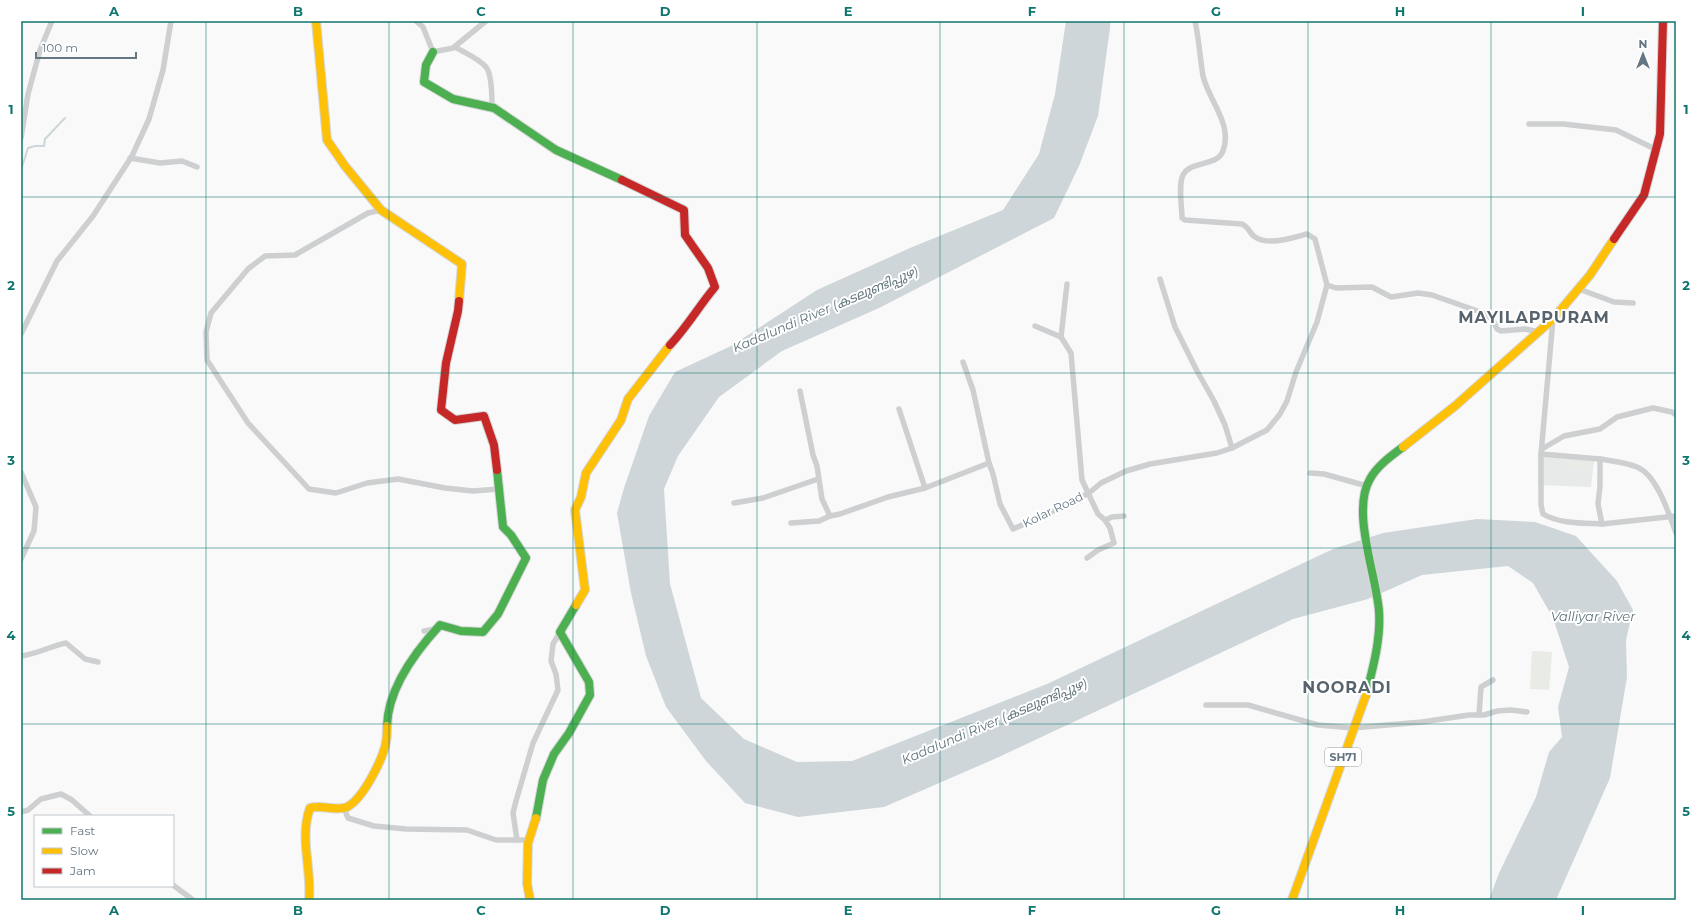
<svg xmlns="http://www.w3.org/2000/svg" width="1697" height="921" font-family="Montserrat,'Noto Sans Malayalam',sans-serif">
  <style>
    .built { fill: #e8e9e9 }
    .green { fill: #e8ebe6 }
    .water { fill: #ced6d9 }
    .lines { fill: none; stroke-linecap: round; stroke-linejoin: round }
    .stream { stroke: #ced6d9; stroke-width: 2 }
    .fast-casing { stroke: #d5d6d7; stroke-width: 10 }
    .slow-casing { stroke: #d5d6d7; stroke-width: 10 }
    .jam-casing { stroke: #d5d6d7; stroke-width: 10 }
    .street { stroke: #cecfd0; stroke-width: 5.5 }
    .fast { stroke: #4caf50; stroke-width: 8 }
    .slow { stroke: #ffc107; stroke-width: 8 }
    .jam { stroke: #c62828; stroke-width: 8 }
    .grid { fill: none; stroke: #0f766e; stroke-width: 1; stroke-opacity: 0.55 }
    .labels { text-anchor: middle; stroke-width: 4; stroke-linejoin: round; paint-order: stroke }
    .shield { fill: #fff; stroke: #939fa8; stroke-width: 1 }
    .shield-label { font-size: 11px; font-weight: bold; fill: #657683 }
    .street-label { font-size: 12px; fill: #657683; stroke: #fff }
    .water-label { font-size: 13px; font-style: italic; fill: #60757c; stroke: #fff }
    .district-label { font-size: 16px; font-weight: bold; letter-spacing: 1px; fill: #57646e; stroke: #fff }
    .neatline { fill: none; stroke: #0f766e; stroke-width: 1.5 }
    .grid-label { font-size: 13px; text-anchor: middle; font-weight: bold; fill: #0f766e }
  </style>
  <rect width="100%" height="100%" fill="#f9f9f9"/>
  <polygon class="built" points="1538,456 1594,461 1591,487 1538,485"/>
  <g class="green">
    <polygon points="1567,461 1589,462 1588,470 1568,470"/>
    <polygon points="1532,651 1552,652 1549,690 1530,689"/>
  </g>
  <polygon class="water" points="1066,21 1110,21 1110,28 1098,116 1079,166 1054,218 879,308 782,351 719,397 678,456 664,489 670,584 701,698 744,739 797,762 852,761 1047,684 1333,549 1383,533 1477,519 1535,522 1576,536 1617,581 1633,610 1626,640 1627,677 1610,778 1556,900 1489,900 1499,873 1536,797 1549,752 1562,737 1558,707 1569,667 1553,618 1533,583 1508,566 1422,575 1368,599 1293,619 999,757 884,807 798,817 745,803 706,761 666,707 646,656 631,593 617,513 624,488 649,416 675,372 731,346 817,290 910,248 1003,210 1039,154 1055,94"/>
  <g class="lines">
    <polyline class="stream" points="21,170 28,148 35,146 44,146 45,139 65,118"/>
    <defs>
      <g id="fast">
        <polyline points="433,52 426,65 424,82 453,99 494,108 556,150 622,180"/>
        <path d="M1366,695C1373,668 1381,639 1379,611C1376,574 1351,511 1370,479C1377,466 1391,456 1403,447"/>
        <path d="M387,726C388,688 415,652 440,625L461,631L483,632L498,614L526,558L511,535L503,527L497,470"/>
        <polyline points="536,818 543,780 554,754 569,733 590,695 589,682 560,632 576,605"/>
      </g>
      <g id="slow">
        <polyline points="316,21 327,140 345,166 381,210 462,264 459,301"/>
        <polyline points="1403,447 1455,406 1553,319 1590,275 1614,239"/>
        <polyline points="576,605 585,590 575,510 581,497 586,473 621,420 628,399 670,345"/>
        <path d="M309,900C312,869 299,838 310,808C322,804 335,812 347,807C363,799 383,759 386,742C387,737 387,731 387,726"/>
        <polyline points="530,900 527,883 528,843 536,818"/>
        <polyline points="1292,900 1366,695"/>
      </g>
      <g id="jam">
        <path d="M622,180L684,210L685,235L708,268L715,287C699,306 687,327 670,345"/>
        <polyline points="1614,239 1644,195 1660,134 1663,21"/>
        <polyline points="459,301 458,311 446,363 441,410 455,420 484,416 494,445 497,470"/>
      </g>
    </defs>
    <use href="#fast" class="fast-casing"/>
    <use href="#slow" class="slow-casing"/>
    <use href="#jam" class="jam-casing"/>
    <g class="street">
      <polyline points="416,21 423,27 433,52 453,48 486,21"/>
      <path d="M1195,21C1199,39 1200,58 1203,76C1209,101 1233,124 1223,151C1217,167 1191,160 1183,175C1178,185 1182,207 1182,218L1185,220L1242,224C1249,227 1249,233 1255,237C1268,246 1293,238 1307,234L1315,239L1327,285L1336,288L1372,287L1391,297L1418,293L1432,295L1486,314L1493,320L1497,329L1501,331L1525,329L1539,332"/>
      <path d="M455,47C465,53 478,58 486,67C492,74 492,98 492,107"/>
      <polyline points="1529,124 1563,124 1616,130 1657,150"/>
      <polyline points="21,138 28,94 40,50 52,21"/>
      <polyline points="130,158 160,163 182,161 197,167"/>
      <polyline points="381,210 368,213 295,255 265,256 248,269 211,313 206,332 207,360 248,423 309,489 336,493 367,483 398,479 445,488 473,491 499,489"/>
      <polyline points="1160,279 1175,327 1197,371 1214,401 1225,425 1232,448"/>
      <polyline points="1579,289 1614,302 1633,303"/>
      <polyline points="1553,319 1541,454 1600,459 1600,486 1598,504 1602,524 1676,516"/>
      <polyline points="1035,326 1061,337 1071,353 1082,480 1098,514 1105,520 1110,528 1114,543 1098,550 1087,558"/>
      <polyline points="21,334 57,261 93,216 132,156 149,119 163,70 171,21"/>
      <polyline points="1061,337 1067,284"/>
      <polyline points="963,362 973,390 989,463"/>
      <polyline points="800,391 813,455 817,466 822,499 830,516 840,514 888,497 925,488 989,463 993,474 1000,504 1013,529 1062,507 1089,493 1101,483 1126,471 1150,464 1217,453 1232,448 1267,430 1280,414 1287,401 1296,372 1317,322 1327,285"/>
      <polyline points="899,409 925,488"/>
      <polyline points="1542,449 1564,436 1600,429 1617,417 1653,408 1672,412 1676,415"/>
      <path d="M1541,454V505L1543,514C1560,524 1583,523 1602,524"/>
      <path d="M1600,459C1611,461 1626,462 1637,467C1657,475 1669,514 1676,533"/>
      <polyline points="21,472 36,507 34,531 21,559"/>
      <polyline points="1310,473 1324,474 1367,486"/>
      <polyline points="734,503 763,498 818,479"/>
      <polyline points="1105,520 1112,517 1124,516"/>
      <polyline points="791,523 819,521 830,516"/>
      <polyline points="424,631 436,629"/>
      <path d="M21,656C37,654 51,646 66,643L85,659L98,662"/>
      <polyline points="1206,705 1248,705 1318,725 1353,728 1422,722 1469,715 1484,715 1497,711 1511,710 1527,712"/>
      <polyline points="1479,715 1481,687 1493,680"/>
      <polyline points="344,808 348,818 374,826 406,829 467,830 496,840 517,840"/>
      <polyline points="21,812 28,810 41,799 61,794 72,800 90,816"/>
      <polyline points="529,840 517,840 513,813 516,801 533,743 558,690 556,674 551,661 553,644 560,632"/>
      <polyline points="173,885 193,900"/>
    </g>
    <use href="#fast" class="fast"/>
    <use href="#slow" class="slow"/>
    <use href="#jam" class="jam"/>
  </g>
  <path class="grid" d="M206,21V900M389,21V900M573,21V900M757,21V900M940,21V900M1124,21V900M1308,21V900M1491,21V900M21,197H1676M21,373H1676M21,548H1676M21,724H1676"/>
  <g class="labels">
    <rect class="shield" x="1325" y="748" width="36" height="18" rx="3"/>
    <g class="shield-label">
      <text x="1343" y="761">SH71</text>
    </g>
    <g class="street-label">
      <text transform="translate(1053 510) rotate(-26)" y="4">Kolar Road</text>
    </g>
    <g class="water-label">
      <text transform="translate(825 309) rotate(-23)" y="5">Kadalundi River (കടലുണ്ടിപ്പുഴ)</text>
      <text x="1593" y="621">Valliyar River</text>
      <text transform="translate(994 721) rotate(-23)" y="5">Kadalundi River (കടലുണ്ടിപ്പുഴ)</text>
    </g>
    <g class="district-label">
      <text x="1534" y="323">MAYILAPPURAM</text>
      <text x="1347" y="693">NOORADI</text>
    </g>
  </g>
  <rect width="1697" height="921" fill="none" stroke="#ffffff" stroke-width="44"/>
  <rect x="34" y="815" width="140" height="72" fill="#ffffff" stroke="#c1c8cd"/>
  <rect x="42" y="828" width="20" height="6" fill="#4caf50" stroke="#c1c8cd"/>
  <text x="70" y="835" font-size="12" fill="#657683">Fast</text>
  <rect x="42" y="848" width="20" height="6" fill="#ffc107" stroke="#c1c8cd"/>
  <text x="70" y="855" font-size="12" fill="#657683">Slow</text>
  <rect x="42" y="868" width="20" height="6" fill="#c62828" stroke="#c1c8cd"/>
  <text x="70" y="875" font-size="12" fill="#657683">Jam</text>
  <g transform="translate(1643 54)" stroke="#ffffff" stroke-width="3" paint-order="stroke">
  <path d="M0-3L7 15L0 10L-7 15Z" fill="#657683"/>
  <text y="-6" font-size="11" font-weight="bold" text-anchor="middle" fill="#657683">N</text>
  </g>
  <path d="M36 52v6h100v-6" fill="none" stroke="#657683" stroke-width="2"/>
  <text x="42" y="52" font-size="12" fill="#657683" stroke="#ffffff" stroke-width="3" paint-order="stroke">100 m</text>
  <rect x="22" y="22" width="1653" height="877" class="neatline"/>
  <g class="grid-label">
    <text x="114" y="16">A</text>
    <text x="298" y="16">B</text>
    <text x="481" y="16">C</text>
    <text x="665" y="16">D</text>
    <text x="848" y="16">E</text>
    <text x="1032" y="16">F</text>
    <text x="1216" y="16">G</text>
    <text x="1400" y="16">H</text>
    <text x="1583" y="16">I</text>
    <text x="11" y="114">1</text>
    <text x="1686" y="114">1</text>
    <text x="11" y="290">2</text>
    <text x="1686" y="290">2</text>
    <text x="11" y="465">3</text>
    <text x="1686" y="465">3</text>
    <text x="11" y="640">4</text>
    <text x="1686" y="640">4</text>
    <text x="11" y="816">5</text>
    <text x="1686" y="816">5</text>
    <text x="114" y="915">A</text>
    <text x="298" y="915">B</text>
    <text x="481" y="915">C</text>
    <text x="665" y="915">D</text>
    <text x="848" y="915">E</text>
    <text x="1032" y="915">F</text>
    <text x="1216" y="915">G</text>
    <text x="1400" y="915">H</text>
    <text x="1583" y="915">I</text>
  </g>
</svg>
